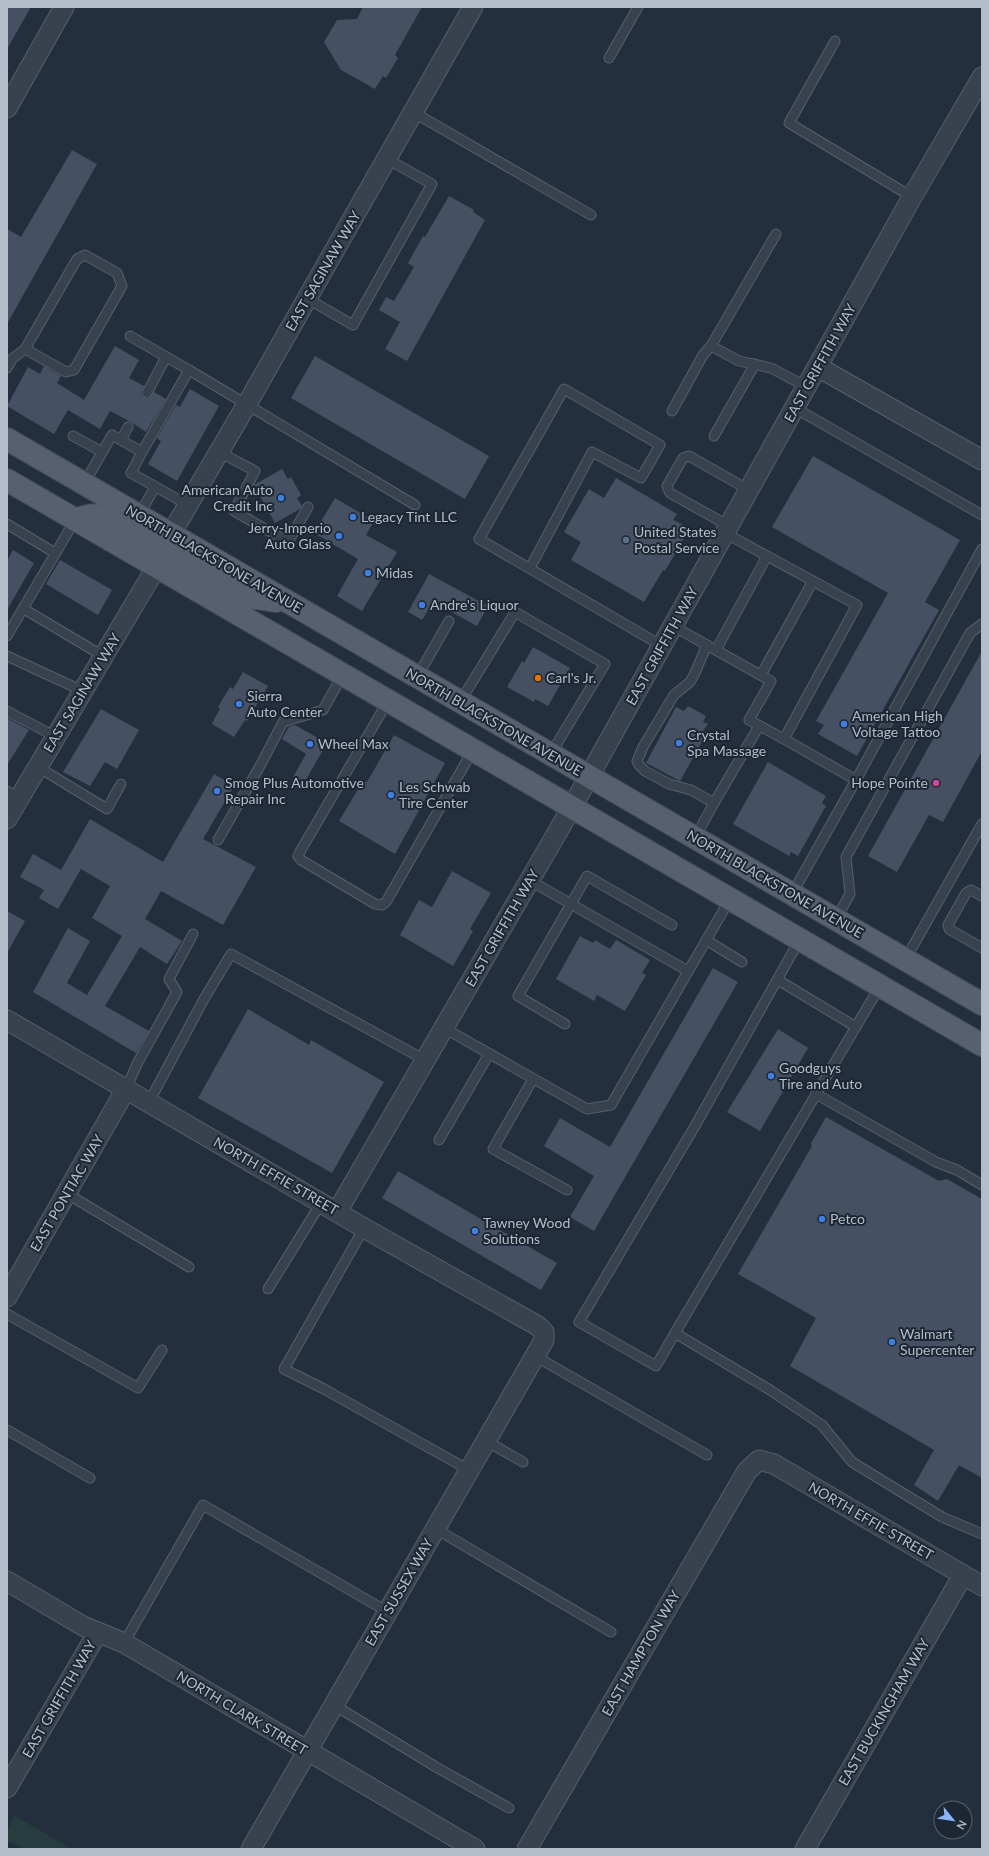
<svg xmlns="http://www.w3.org/2000/svg" width="989" height="1856" font-family="Lato,sans-serif">
  <style>
    .green { fill: #263c3f }
    .building { fill: #455162 }
    .lines { fill: none; stroke-linecap: round; stroke-linejoin: round }
    .lane-casing { stroke: #565f6c; stroke-width: 11 }
    .street-casing { stroke: #565f6c; stroke-width: 21 }
    .primary-casing { stroke: #414a57; stroke-width: 24 }
    .lane { stroke: #38414e; stroke-width: 9 }
    .street { stroke: #38414e; stroke-width: 19 }
    .primary { stroke: #56606e; stroke-width: 22 }
    .shop-dot { fill: #3f7fe0; stroke: #1d2633; stroke-width: 1.5 }
    .service-dot { fill: #5c6f8a; stroke: #1d2633; stroke-width: 1.5 }
    .food-dot { fill: #e8710a; stroke: #1d2633; stroke-width: 1.5 }
    .hotel-dot { fill: #d1479c; stroke: #1d2633; stroke-width: 1.5 }
    .labels { text-anchor: middle; stroke-width: 4; stroke-linejoin: round; paint-order: stroke }
    .street-label { font-size: 14px; fill: #b4bcc9; stroke: #1d2633 }
    .poi-label { font-size: 14px; fill: #b4bcc9; stroke: #1d2633; text-anchor: start }
  </style>
  <rect width="100%" height="100%" fill="#242f3e"/>
  <polygon class="green" points="15,1816 72,1849 25,1849 7,1841 7,1829"/>
  <g class="building">
    <polygon points="7,7 31,7 7,49"/>
    <polygon points="363,7 422,7 395,55 398,58 386,78 383,76 375,89 341,70 324,42 337,20 357,19"/>
    <polygon points="72,150 97,164 7,324 7,229 21,237"/>
    <polygon points="449,196 474,210 473,212 485,220 407,361 385,349 400,322 379,310 386,297 394,301 414,267 408,263 423,236 425,237"/>
    <polygon points="115,346 139,360 129,378 144,386 141,393 142,396 147,399 150,398 154,392 166,399 146,432 131,422 110,411 100,429 68,410 54,434 7,406 28,367 40,374 44,366 52,371 61,376 57,383 84,400"/>
    <polygon points="315,356 489,456 465,499 291,398"/>
    <polygon points="190,389 219,406 177,481 148,464 161,441 157,438 176,405 180,407"/>
    <polygon points="813,456 960,540 925,602 939,610 857,756 818,734 824,725 816,721 888,593 772,527"/>
    <polygon points="282,469 288,479 291,477 301,495 297,498 302,506 300,509 275,523 254,485"/>
    <polygon points="616,478 677,514 673,520 690,528 665,571 663,570 644,602 571,560 581,542 564,532 589,489 604,498"/>
    <polygon points="335,498 374,521 366,535 397,552 362,611 337,596 358,559 314,533"/>
    <polygon points="13,550 34,563 7,610 7,561"/>
    <polygon points="60,560 112,590 98,615 46,584"/>
    <polygon points="429,574 488,606 477,626 433,602 422,620 408,612"/>
    <polygon points="533,647 570,668 548,706 535,699 534,702 507,687 522,661 524,663"/>
    <polygon points="982,651 982,751 943,822 929,815 897,872 868,856"/>
    <polygon points="243,672 268,686 247,721 245,720 234,737 212,724 220,708 218,707 230,687 233,689"/>
    <polygon points="688,706 706,716 703,722 708,724 703,731 707,733 680,781 646,763 676,707 684,711"/>
    <polygon points="101,709 139,730 117,769 105,762 90,786 63,772"/>
    <polygon points="7,718 29,730 7,765"/>
    <polygon points="295,725 327,743 304,783 293,777 306,754 282,739 289,727"/>
    <polygon points="394,735 445,763 395,854 339,821 363,781 367,782"/>
    <polygon points="768,762 826,796 822,803 826,806 798,856 791,852 789,856 733,824"/>
    <polygon points="214,774 234,786 203,839 256,867 223,925 161,891 145,919 182,941 167,964 140,947 105,1006 149,1031 136,1053 33,992 68,928 90,941 67,983 87,995 122,936 92,918 110,886 81,869 58,909 39,898 44,890 20,877 33,854 61,870 90,819 163,862"/>
    <polygon points="452,871 491,893 470,929 473,931 453,966 400,935 419,900 432,907"/>
    <polygon points="7,911 25,921 7,953"/>
    <polygon points="580,936 593,943 595,940 610,949 616,940 650,960 642,973 646,975 625,1011 597,995 594,1001 556,979"/>
    <polygon points="713,968 738,982 594,1231 570,1217 594,1176 544,1146 560,1118 610,1147"/>
    <polygon points="248,1009 309,1045 311,1040 384,1082 332,1173 198,1098"/>
    <polygon points="778,1029 808,1048 760,1131 727,1112"/>
    <polygon points="826,1117 939,1181 947,1179 982,1199 982,1478 959,1465 938,1501 914,1485 934,1450 790,1366 816,1318 738,1274 812,1146 811,1143"/>
    <polygon points="398,1171 557,1263 541,1290 382,1198"/>
  </g>
  <g class="lines">
    <defs>
      <g id="lane">
        <polyline points="835,41 789,123 912,197"/>
        <polyline points="609,58 638,7"/>
        <polyline points="413,112 591,215"/>
        <polyline points="308,299 353,325 432,184 387,159"/>
        <polyline points="711,346 776,234"/>
        <polyline points="7,368 12,359 25,349 77,259 85,255 117,273 122,286 74,370 66,372 25,349"/>
        <polyline points="189,370 415,505"/>
        <polyline points="147,393 166,357"/>
        <polyline points="795,408 982,515"/>
        <polyline points="672,411 703,355 711,346 739,361 771,368 807,387"/>
        <polyline points="73,436 102,452"/>
        <polyline points="714,436 755,364"/>
        <polyline points="121,440 128,427"/>
        <polyline points="142,452 131,473 188,505"/>
        <polyline points="219,452 255,471 234,511 288,542 308,507"/>
        <polyline points="84,484 112,435 142,452 189,370 130,336"/>
        <polyline points="139,515 155,487"/>
        <polyline points="7,524 55,553"/>
        <polyline points="729,526 670,493 667,486 683,458 689,456 749,490"/>
        <polyline points="725,533 857,605 784,739 856,780 982,549"/>
        <polyline points="530,568 592,452 641,478 660,445 564,389 479,539 662,646"/>
        <polyline points="24,609 103,656"/>
        <polyline points="673,626 771,681 749,720 784,739"/>
        <polyline points="7,636 75,520"/>
        <polyline points="716,650 767,556"/>
        <polyline points="7,656 83,691"/>
        <polyline points="761,675 813,581"/>
        <polyline points="417,677 449,621"/>
        <polyline points="388,701 301,850 298,856 301,860 375,904 382,905 386,902 473,750"/>
        <polyline points="460,702 515,612 605,664 550,755"/>
        <polyline points="7,711 56,737"/>
        <polyline points="38,767 107,809 121,784"/>
        <polyline points="7,791 19,798"/>
        <polyline points="714,803 759,726"/>
        <polyline points="695,838 714,803 691,790 669,784 645,771 639,765 637,761 643,747 674,695 690,682 694,675 707,645"/>
        <polyline points="218,840 260,766 283,722 323,710 343,674"/>
        <polyline points="529,880 688,971"/>
        <polyline points="792,894 856,780"/>
        <polyline points="982,896 971,890 966,893 948,925 949,929 982,948"/>
        <polyline points="836,919 850,894 846,857 970,633 982,624"/>
        <polyline points="706,940 742,962"/>
        <polyline points="905,960 982,824"/>
        <polyline points="778,980 856,1027"/>
        <polyline points="880,986 675,1333 770,1390 822,1425 852,1462 942,1517 982,1534"/>
        <polyline points="565,1024 518,996 587,876 672,925"/>
        <polyline points="444,1028 587,1109 611,1105 730,899"/>
        <polyline points="533,1079 493,1149 567,1190"/>
        <polyline points="126,1089 137,1064 177,992 169,979 193,934"/>
        <polyline points="816,1094 936,1162 957,1170 982,1185"/>
        <polyline points="149,1102 204,999 231,954 425,1060"/>
        <polyline points="439,1140 489,1054"/>
        <polyline points="66,1193 189,1267"/>
        <polyline points="364,1228 284,1369 324,1389 469,1470"/>
        <polyline points="268,1289 321,1203"/>
        <polyline points="7,1314 138,1388 162,1350"/>
        <polyline points="675,1333 656,1366 579,1322 695,1126 800,939"/>
        <polyline points="535,1356 707,1455"/>
        <polyline points="7,1430 90,1478"/>
        <polyline points="486,1441 523,1462"/>
        <polyline points="436,1529 611,1632"/>
        <polyline points="124,1643 203,1505 388,1612"/>
        <polyline points="334,1705 436,1767 509,1808"/>
      </g>
      <g id="street">
        <polyline points="7,108 64,7"/>
        <polyline points="818,367 982,460"/>
        <polyline points="171,534 247,404 473,7"/>
        <polyline points="7,819 157,566"/>
        <polyline points="7,1020 364,1228 538,1326 544,1332 544,1340 535,1356 251,1849"/>
        <polyline points="337,1212 572,807 912,197 982,77"/>
        <polyline points="7,1297 126,1089"/>
        <polyline points="7,1581 83,1626 124,1643 475,1849"/>
        <polyline points="7,1788 98,1632"/>
        <polyline points="527,1849 747,1471 759,1460 774,1464 982,1586"/>
        <polyline points="805,1849 963,1575"/>
      </g>
      <g id="primary">
        <polyline points="7,439 982,1004"/>
        <polyline points="7,480 982,1045"/>
        <path d="M75,520C83,517 91,514 100,516C119,520 144,552 165,542L171,534"/>
        <polyline points="157,566 165,559 176,559 249,597 276,601"/>
      </g>
    </defs>
    <use href="#lane" class="lane-casing"/>
    <use href="#street" class="street-casing"/>
    <use href="#primary" class="primary-casing"/>
    <use href="#lane" class="lane"/>
    <use href="#street" class="street"/>
    <use href="#primary" class="primary"/>
  </g>
  <g class="shop-dot">
    <circle cx="281" cy="498" r="4"/>
    <circle cx="353" cy="517" r="4"/>
    <circle cx="339" cy="536" r="4"/>
    <circle cx="368" cy="573" r="4"/>
    <circle cx="422" cy="605" r="4"/>
    <circle cx="239" cy="704" r="4"/>
    <circle cx="844" cy="724" r="4"/>
    <circle cx="679" cy="743" r="4"/>
    <circle cx="310" cy="744" r="4"/>
    <circle cx="217" cy="791" r="4"/>
    <circle cx="391" cy="795" r="4"/>
    <circle cx="771" cy="1076" r="4"/>
    <circle cx="822" cy="1219" r="4"/>
    <circle cx="475" cy="1231" r="4"/>
    <circle cx="892" cy="1342" r="4"/>
  </g>
  <circle class="service-dot" cx="626" cy="540" r="4"/>
  <circle class="food-dot" cx="538" cy="678" r="4"/>
  <circle class="hotel-dot" cx="936" cy="783" r="4"/>
  <g class="labels">
    <g class="street-label">
      <text transform="translate(323 271) rotate(-60)" y="5">EAST SAGINAW WAY</text>
      <text transform="translate(820 363) rotate(-61)" y="5">EAST GRIFFITH WAY</text>
      <text transform="translate(214 559) rotate(30)" y="5">NORTH BLACKSTONE AVENUE</text>
      <text transform="translate(662 646) rotate(-61)" y="5">EAST GRIFFITH WAY</text>
      <text transform="translate(82 693) rotate(-59)" y="5">EAST SAGINAW WAY</text>
      <text transform="translate(494 722) rotate(30)" y="5">NORTH BLACKSTONE AVENUE</text>
      <text transform="translate(775 884) rotate(30)" y="5">NORTH BLACKSTONE AVENUE</text>
      <text transform="translate(502 928) rotate(-60)" y="5">EAST GRIFFITH WAY</text>
      <text transform="translate(276 1176) rotate(30)" y="5">NORTH EFFIE STREET</text>
      <text transform="translate(67 1193) rotate(-60)" y="5">EAST PONTIAC WAY</text>
      <text transform="translate(871 1521) rotate(30)" y="5">NORTH EFFIE STREET</text>
      <text transform="translate(399 1592) rotate(-60)" y="5">EAST SUSSEX WAY</text>
      <text transform="translate(641 1653) rotate(-60)" y="5">EAST HAMPTON WAY</text>
      <text transform="translate(59 1699) rotate(-60)" y="5">EAST GRIFFITH WAY</text>
      <text transform="translate(884 1712) rotate(-60)" y="5">EAST BUCKINGHAM WAY</text>
      <text transform="translate(242 1713) rotate(31)" y="5">NORTH CLARK STREET</text>
    </g>
    <g class="poi-label">
      <text x="273" y="495" text-anchor="end">American Auto<tspan x="273" dy="16">Credit Inc</tspan></text>
      <text x="361" y="522">Legacy Tint LLC</text>
      <text x="331" y="533" text-anchor="end">Jerry-Imperio<tspan x="331" dy="16">Auto Glass</tspan></text>
      <text x="634" y="537">United States<tspan x="634" dy="16">Postal Service</tspan></text>
      <text x="376" y="578">Midas</text>
      <text x="430" y="610">Andre's Liquor</text>
      <text x="546" y="683">Carl's Jr.</text>
      <text x="247" y="701">Sierra<tspan x="247" dy="16">Auto Center</tspan></text>
      <text x="852" y="721">American High<tspan x="852" dy="16">Voltage Tattoo</tspan></text>
      <text x="687" y="740">Crystal<tspan x="687" dy="16">Spa Massage</tspan></text>
      <text x="318" y="749">Wheel Max</text>
      <text x="225" y="788">Smog Plus Automotive<tspan x="225" dy="16">Repair Inc</tspan></text>
      <text x="928" y="788" text-anchor="end">Hope Pointe</text>
      <text x="399" y="792">Les Schwab<tspan x="399" dy="16">Tire Center</tspan></text>
      <text x="779" y="1073">Goodguys<tspan x="779" dy="16">Tire and Auto</tspan></text>
      <text x="830" y="1224">Petco</text>
      <text x="483" y="1228">Tawney Wood<tspan x="483" dy="16">Solutions</tspan></text>
      <text x="900" y="1339">Walmart<tspan x="900" dy="16">Supercenter</tspan></text>
    </g>
  </g>
  <rect width="989" height="1856" fill="none" stroke="#b4bcc9" stroke-width="16"/>
  <g transform="translate(953 1820) rotate(120)"><circle r="19" fill="#1d2633" stroke="#59626f"/>
  <path d="M0-3L7 15L0 10L-7 15Z" fill="#8ab4f8"/>
  <text y="-6" font-size="11" font-weight="bold" text-anchor="middle" fill="#b4bcc9">N</text>
  </g>
</svg>
